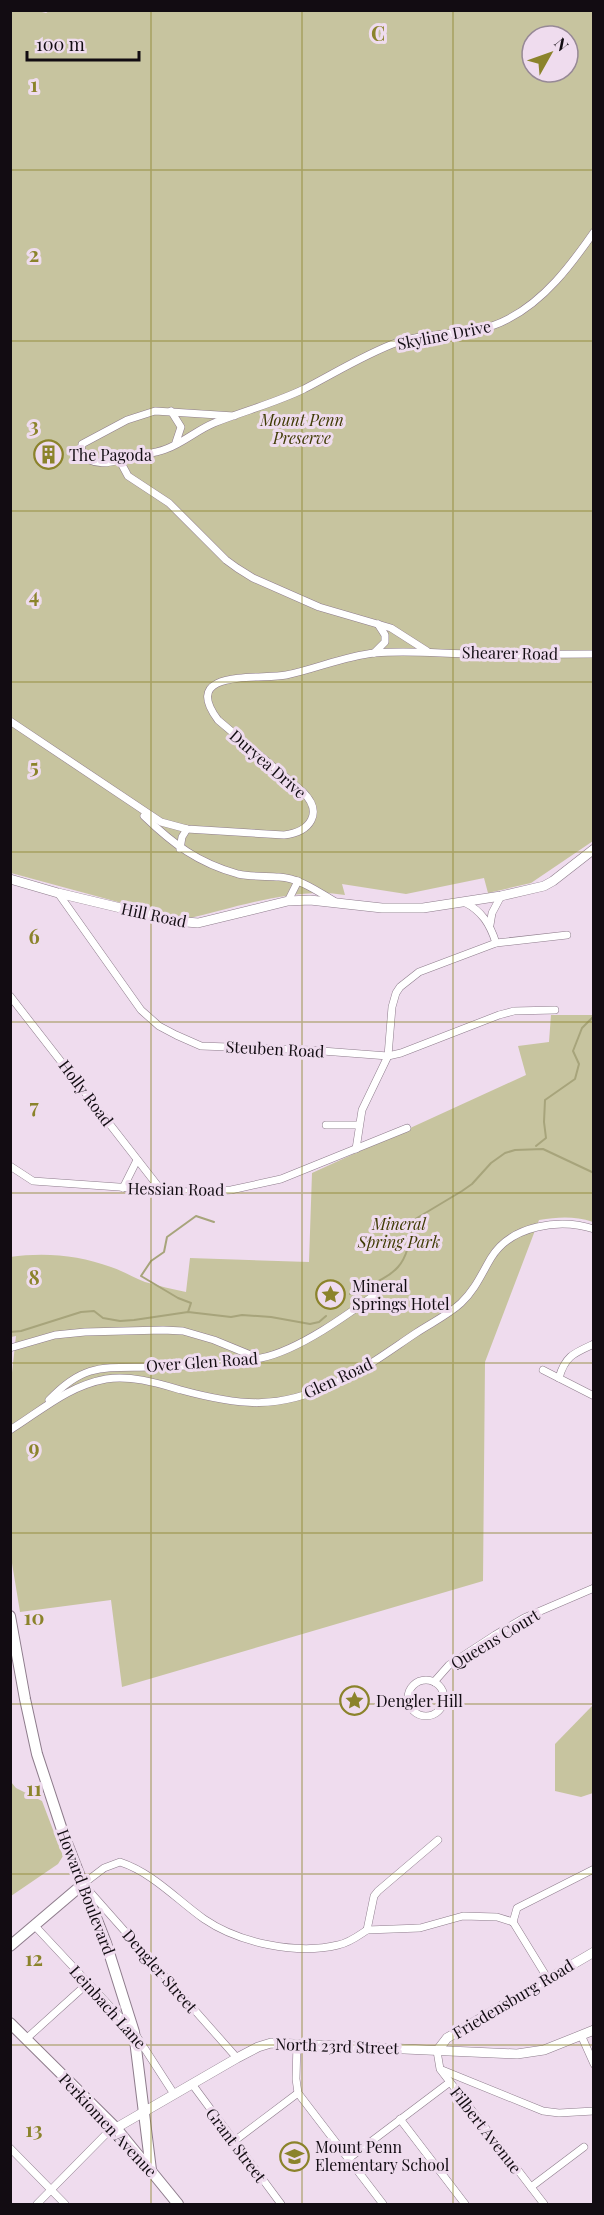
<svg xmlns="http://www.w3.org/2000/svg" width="604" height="2215" font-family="'Playfair Display',serif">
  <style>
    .green { fill: #c7c49f; fill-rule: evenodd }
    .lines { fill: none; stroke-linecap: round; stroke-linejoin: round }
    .stream { stroke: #a7a47b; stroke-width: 2 }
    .street-casing { stroke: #8e7c8c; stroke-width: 8 }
    .secondary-casing { stroke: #8e7c8c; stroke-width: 10 }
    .primary-casing { stroke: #8e7c8c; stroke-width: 12 }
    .street { stroke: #fff; stroke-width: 7 }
    .secondary { stroke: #fff; stroke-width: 9 }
    .primary { stroke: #fff; stroke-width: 10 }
    .grid { fill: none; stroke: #8b832b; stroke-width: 1.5; stroke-opacity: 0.55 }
    .labels { text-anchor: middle; stroke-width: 6; stroke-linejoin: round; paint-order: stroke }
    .street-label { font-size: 16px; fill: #120c12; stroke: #efdcee }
    .park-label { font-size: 16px; font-style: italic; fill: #403b05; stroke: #efdcee }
    .poi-label { font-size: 16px; fill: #120c12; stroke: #efdcee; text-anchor: start }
    .grid-label { font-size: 20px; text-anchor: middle; font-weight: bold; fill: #8b832b; stroke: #efdcee; stroke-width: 6; stroke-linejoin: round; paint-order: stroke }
  </style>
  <rect width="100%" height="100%" fill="#efdcee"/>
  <g class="green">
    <path d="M51,10L593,11V841L531,883L488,893L484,878L406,894L342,884L345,895C296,886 235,908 186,919L177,918L11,873V11H38L46,13ZM532,36H568V72H532Z"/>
    <path d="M551,1015H593V1222C574,1216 559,1217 539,1220L485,1362L483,1581L122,1687L111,1600L20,1612L10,1551V1391L16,1336L11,1337L10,1257C44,1252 79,1255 111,1267C123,1271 134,1278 145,1282C159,1286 172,1289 186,1292L190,1258L309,1262L312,1173L526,1075L518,1046L549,1042Z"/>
    <polygon points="593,1705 593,1793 581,1797 555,1791 555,1744"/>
    <polygon points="11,1782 16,1788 42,1801 63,1856 58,1864 11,1896"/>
  </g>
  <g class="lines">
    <g class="stream">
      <polyline points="536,1146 546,1138 544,1122 545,1100 575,1079 579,1064 573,1051 582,1028 594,1016"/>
      <path d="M350,1294C392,1275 409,1272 412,1221L462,1191L472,1184L491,1163L505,1153L515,1150L543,1149L594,1173"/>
      <polyline points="188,1312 191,1303 178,1298 141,1276 151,1261 164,1252 167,1237 196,1216 214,1222"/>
      <polyline points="10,1332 21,1331 81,1312 94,1311 103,1318 120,1321 134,1320 188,1312 231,1317 242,1315 271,1317 310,1324 319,1322 326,1316"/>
    </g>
    <defs>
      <g id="street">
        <polyline points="171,411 181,427 176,442"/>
        <path d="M234,416L155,411L127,420L82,444L81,452C94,471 118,460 135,456C145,454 156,453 166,449C183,443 197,430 214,423C244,411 275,403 304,389C335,373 365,354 398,342C434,330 473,338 508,319C545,300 571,265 594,232"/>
        <polyline points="120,461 128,476 169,503 226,560 237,568 253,578 319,607 391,628 427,651"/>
        <polyline points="374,653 385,642 385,635 378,624"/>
        <path d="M10,721L161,822L187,829L284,835C310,832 324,813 303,792L218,720C179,668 260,680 286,675C316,669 344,656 375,653C410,650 444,654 479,654C517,655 556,654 594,654"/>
        <path d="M144,816C173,844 198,863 238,874C252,877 265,876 279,877C299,878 317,891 334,901"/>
        <polyline points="180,849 182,837 187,829"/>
        <polyline points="58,893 141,1010 159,1026 176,1035 201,1046 309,1050 388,1056 401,1053 499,1015 514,1011 555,1010"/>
        <polyline points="288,901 298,881"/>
        <path d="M464,902C482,911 490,924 496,943"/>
        <polyline points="490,925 492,913 501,896"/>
        <polyline points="10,996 161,1190"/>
        <polyline points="326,1125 358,1125"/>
        <polyline points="356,1149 362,1110 388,1056 392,1007 396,993 400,987 419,972 496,943 567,935"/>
        <polyline points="10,1166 33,1181 190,1192 231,1190 281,1179 407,1128"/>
        <polyline points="123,1188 137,1160"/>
        <polyline points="10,1348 55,1335 85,1332 163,1330 183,1331 214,1340 258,1358"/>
        <polyline points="543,1370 594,1396"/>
        <path d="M559,1378C565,1356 574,1353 594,1344"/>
        <path d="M49,1400C85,1362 105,1368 152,1367C187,1366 228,1365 261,1358C301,1350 354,1310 387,1286"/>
        <path d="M10,1430C42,1410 68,1386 106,1379C131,1375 157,1383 181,1390C240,1406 278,1410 335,1383C364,1370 389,1351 416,1333C431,1323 448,1315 461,1303C475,1290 482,1273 491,1258C511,1225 560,1218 594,1229"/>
        <circle cx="426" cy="1698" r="18"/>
        <polyline points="434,1682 449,1665 495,1635 524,1618 594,1588"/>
        <polyline points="513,1922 517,1908 594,1869"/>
        <polyline points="513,1922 548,1979"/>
        <polyline points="34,1925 134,2032 174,2094"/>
        <polyline points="367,1930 420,1928 463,1916 497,1917 513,1922"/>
        <polyline points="581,2035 594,2064"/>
        <polyline points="26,2039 88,1983"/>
        <polyline points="297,2043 296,2079 298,2093 383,2204"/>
        <polyline points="437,2051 440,2069 544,2204"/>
        <path d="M237,2058L83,1884L104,1868L120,1862C153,1873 176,1899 204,1919C239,1943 297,1955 338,1945C349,1943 358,1936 367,1930L374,1896L378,1891L438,1840"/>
        <polyline points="442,2070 543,2111 559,2113 594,2111"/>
        <polyline points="192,2084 281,2204"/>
        <polyline points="400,2119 465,2204"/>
        <polyline points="233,2142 298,2093"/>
        <polyline points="10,2148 65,2204"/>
        <polyline points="348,2159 450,2082"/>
        <polyline points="531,2187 584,2147"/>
        <polyline points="37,2204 107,2133 116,2128"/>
      </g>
      <g id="secondary">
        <polyline points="10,879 58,893 175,921 198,923 288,901 310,900 382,908 423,908 501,896 544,886 553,881 594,849"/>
        <polyline points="437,2051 447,2038 594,1952"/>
        <polyline points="116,2128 237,2058 258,2047 271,2043 517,2054 544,2050 594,2030"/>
      </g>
      <g id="primary">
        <polyline points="10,1616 25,1699 37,1754 63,1833 106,1943 134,2032 151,2170"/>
        <polyline points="10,1946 83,1884"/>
        <polyline points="10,2023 116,2128 178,2204"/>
      </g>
    </defs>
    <use href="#street" class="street-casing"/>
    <use href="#secondary" class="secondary-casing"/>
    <use href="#primary" class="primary-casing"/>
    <use href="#street" class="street"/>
    <use href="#secondary" class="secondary"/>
    <use href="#primary" class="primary"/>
  </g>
  <path class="grid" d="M151,10V2204M302,10V2204M453,10V2204M10,170H594M10,341H594M10,511H594M10,682H594M10,852H594M10,1022H594M10,1193H594M10,1363H594M10,1533H594M10,1704H594M10,1874H594M10,2045H594"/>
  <defs>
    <symbol id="building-ring" viewBox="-11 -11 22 22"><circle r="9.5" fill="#efdcee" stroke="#8b832b" stroke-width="1.5"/><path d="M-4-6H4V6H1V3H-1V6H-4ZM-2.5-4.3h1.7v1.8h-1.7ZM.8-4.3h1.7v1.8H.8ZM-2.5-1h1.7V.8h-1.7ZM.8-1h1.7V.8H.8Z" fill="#8b832b"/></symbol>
    <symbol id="sight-ring" viewBox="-11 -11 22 22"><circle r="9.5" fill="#efdcee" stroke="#8b832b" stroke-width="1.5"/><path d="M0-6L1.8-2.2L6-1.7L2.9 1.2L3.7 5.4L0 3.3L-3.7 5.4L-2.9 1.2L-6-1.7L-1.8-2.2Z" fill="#8b832b"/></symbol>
    <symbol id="school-ring" viewBox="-11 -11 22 22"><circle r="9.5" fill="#efdcee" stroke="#8b832b" stroke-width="1.5"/><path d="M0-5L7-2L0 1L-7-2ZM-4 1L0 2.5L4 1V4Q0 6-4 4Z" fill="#8b832b"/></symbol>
  </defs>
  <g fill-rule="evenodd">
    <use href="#building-ring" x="32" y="438" width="33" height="33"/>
    <use href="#sight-ring" x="314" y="1278" width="33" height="33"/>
    <use href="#sight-ring" x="338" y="1684" width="33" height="33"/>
    <use href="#school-ring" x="278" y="2140" width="33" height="33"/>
  </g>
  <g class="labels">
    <g class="street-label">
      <text transform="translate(444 335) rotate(-11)" y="6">Skyline Drive</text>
      <text transform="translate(510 653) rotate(1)" y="6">Shearer Road</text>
      <text transform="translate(268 764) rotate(41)" y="6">Duryea Drive</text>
      <text transform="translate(154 915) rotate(12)" y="6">Hill Road</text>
      <text transform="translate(275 1049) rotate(3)" y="6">Steuben Road</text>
      <text transform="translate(86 1093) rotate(53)" y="6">Holly Road</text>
      <text transform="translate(176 1189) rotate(1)" y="6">Hessian Road</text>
      <text transform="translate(202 1362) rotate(-4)" y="6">Over Glen Road</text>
      <text transform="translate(338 1378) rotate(-25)" y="6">Glen Road</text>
      <text transform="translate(495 1639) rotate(-31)" y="6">Queens Court</text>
      <text transform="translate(86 1892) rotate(69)" y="6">Howard Boulevard</text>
      <text transform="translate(160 1971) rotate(49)" y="6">Dengler Street</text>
      <text transform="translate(513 1999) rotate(-31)" y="6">Friedensburg Road</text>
      <text transform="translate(108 2007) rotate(48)" y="6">Leinbach Lane</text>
      <text transform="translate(337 2046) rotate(2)" y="6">North 23rd Street</text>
      <text transform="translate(108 2125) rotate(47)" y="6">Perkiomen Avenue</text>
      <text transform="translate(486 2130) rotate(52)" y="6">Filbert Avenue</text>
      <text transform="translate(236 2145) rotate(53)" y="6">Grant Street</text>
    </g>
    <g class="park-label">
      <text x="302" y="426">Mount Penn<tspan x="302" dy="18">Preserve</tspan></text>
      <text x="399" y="1230">Mineral<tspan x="399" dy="18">Spring Park</tspan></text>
    </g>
    <g class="poi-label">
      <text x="69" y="461">The Pagoda</text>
      <text x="352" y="1292">Mineral<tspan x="352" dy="18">Springs Hotel</tspan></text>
      <text x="376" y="1707">Dengler Hill</text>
      <text x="315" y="2153">Mount Penn<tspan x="315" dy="18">Elementary School</tspan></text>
    </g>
  </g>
  <g class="grid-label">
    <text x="378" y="41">C</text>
    <text x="34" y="92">1</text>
    <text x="34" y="262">2</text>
    <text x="34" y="433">3</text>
    <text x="34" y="603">4</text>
    <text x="34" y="774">5</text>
    <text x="34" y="944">6</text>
    <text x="34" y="1114">7</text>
    <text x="34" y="1285">8</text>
    <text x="34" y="1455">9</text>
    <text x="34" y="1625">10</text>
    <text x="34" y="1796">11</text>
    <text x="34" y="1966">12</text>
    <text x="34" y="2137">13</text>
  </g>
  <rect width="604" height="2215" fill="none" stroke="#120c12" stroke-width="24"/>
  <g transform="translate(550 54) rotate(50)"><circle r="28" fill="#efdcee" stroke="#978996" stroke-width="1.5"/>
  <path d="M0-4.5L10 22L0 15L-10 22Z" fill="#8b832b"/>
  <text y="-9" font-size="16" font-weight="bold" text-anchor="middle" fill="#120c12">N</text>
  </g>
  <path d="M27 51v9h112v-9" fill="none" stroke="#120c12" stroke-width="3"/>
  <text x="36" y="51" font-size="18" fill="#120c12" stroke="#efdcee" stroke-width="4.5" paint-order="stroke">100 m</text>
</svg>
